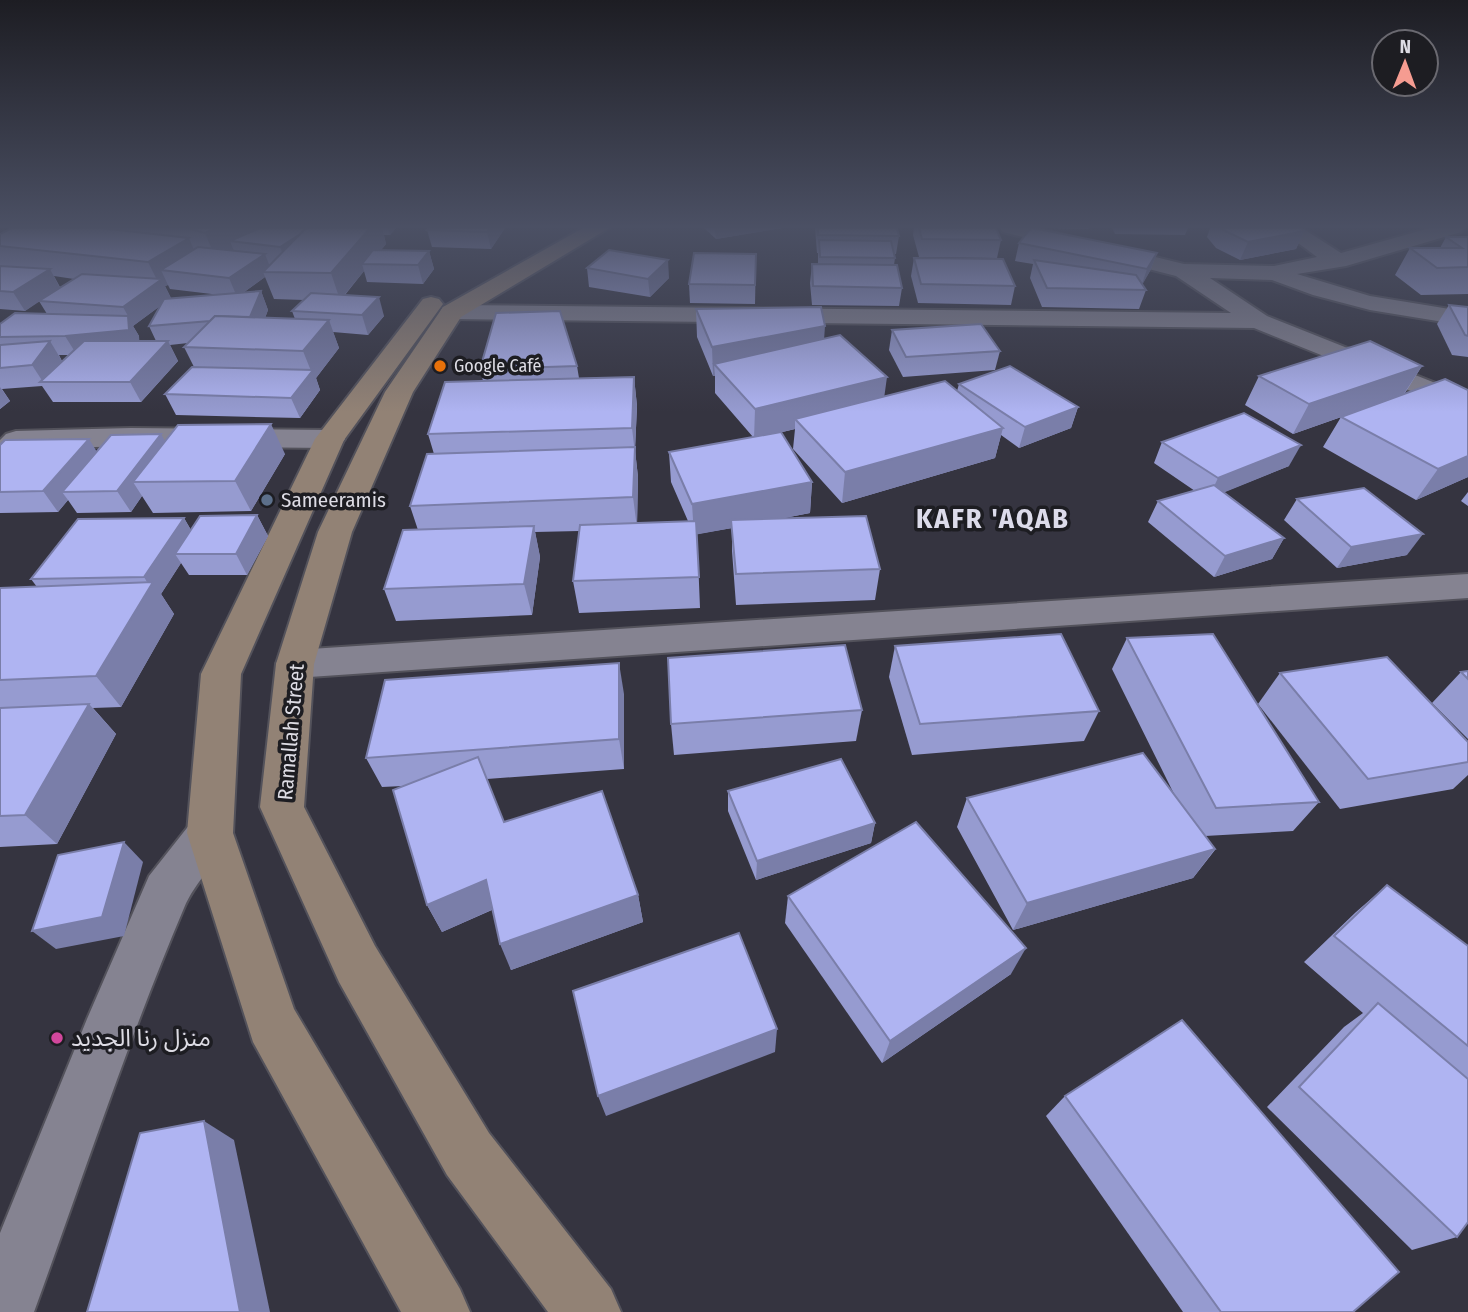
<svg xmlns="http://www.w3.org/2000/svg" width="1468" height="1312" font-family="'Fira Sans Condensed','Noto Sans Arabic',sans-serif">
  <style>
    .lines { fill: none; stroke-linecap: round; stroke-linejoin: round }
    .minor-casing { stroke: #53525b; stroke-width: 4 }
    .secondary-casing { stroke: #53525b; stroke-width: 4 }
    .minor { fill: #858391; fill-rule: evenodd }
    .secondary { fill: #928275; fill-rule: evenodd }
    .wall { fill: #969bd0; fill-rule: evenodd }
    .shaded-wall { fill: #7a7ea9 }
    .building { fill: #afb4f2; stroke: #7a7ea9; stroke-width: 2 }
    .food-dot { fill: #e8710a; stroke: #1d1d22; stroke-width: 2.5 }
    .service-dot { fill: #5c6f8a; stroke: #1d1d22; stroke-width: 2.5 }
    .hotel-dot { fill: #d1479c; stroke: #1d1d22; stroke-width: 2.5 }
    .labels { text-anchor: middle; stroke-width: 7; stroke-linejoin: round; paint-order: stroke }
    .far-poi-label { font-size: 18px; fill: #dddce4; stroke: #1d1d22; text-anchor: start }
    .poi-label { font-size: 21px; fill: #dddce4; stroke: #1d1d22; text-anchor: start }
    .street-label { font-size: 21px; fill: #dddce4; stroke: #1d1d22 }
    .near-poi-label { font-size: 24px; fill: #dddce4; stroke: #1d1d22; text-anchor: start }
    .district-label { font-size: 28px; font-weight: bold; letter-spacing: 2px; fill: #dcdbea; stroke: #1d1d22 }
  </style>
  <rect width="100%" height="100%" fill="#353440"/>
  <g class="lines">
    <defs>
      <g id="minor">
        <polygon points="1000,228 1036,228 1184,264 1274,266 1317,257 1278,228 1302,228 1341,253 1430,228 1464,228 1461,232 1346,266 1297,274 1370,296 1468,312 1468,326 1370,310 1313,295 1272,280 1210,278 1267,316 1468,396 1468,414 1254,328 452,319 443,317 440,312 443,307 452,305 1231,313 1176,276 1003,232"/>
        <polygon points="131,428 330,430 340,433 345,439 340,445 330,448 131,446 24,449 11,463 0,466 0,440 6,434 16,431"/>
        <polygon points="1468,574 1468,598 295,678 281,674 276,664 281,654 295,650"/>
        <path d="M210,813L226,819L233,833C220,860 195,881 184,908C128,1040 83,1177 34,1312H0V1233L87,1019L149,876L194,819Z"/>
      </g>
      <g id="secondary">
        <polygon points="583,228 609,228 461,317 413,392 352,532 314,664 304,807 375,946 489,1133 611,1289 621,1312 548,1312 447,1175 339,982 260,807 276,664 318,532 385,392 443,307"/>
        <polygon points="431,297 439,299 443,304 344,440 241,674 233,833 294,1009 460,1289 470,1312 401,1312 253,1042 187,833 201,674 315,439 423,299"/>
      </g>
    </defs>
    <use href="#minor" class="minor-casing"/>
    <use href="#secondary" class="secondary-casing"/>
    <use href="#minor" class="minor"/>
    <use href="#secondary" class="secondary"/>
  </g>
  <g class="wall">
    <path d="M12,228H396L390,235H384L386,244L381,250L429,251L434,269L423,284L367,282L364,271L345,295L384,316L368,335L333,332L339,348L316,378L320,390L300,418L176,415L165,394L194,367L184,347L188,343L170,345L178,361L141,402H53L42,386L2,389L10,401L0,409V324L47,314L39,301L25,311L0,309V234ZM54,276L74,279L60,287ZM265,277L274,299L304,300L292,311L295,319L265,318L268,310L261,291L243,293ZM168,285L170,289L220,295L169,299L171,298L165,286ZM160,306L149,326L156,341H139V336L133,326ZM59,355H69L60,364L62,361Z"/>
    <polygon points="505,228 491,249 432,247 427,230"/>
    <polygon points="704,228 782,228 716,239"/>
    <polygon points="815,228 897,228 899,236 896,254 894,254 895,258 894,265 902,288 899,306 812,305 810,283 812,264 818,264 818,253 817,253"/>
    <polygon points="914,228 996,228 1001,240 997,258 919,257 913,235"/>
    <polygon points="1049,228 1089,228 1088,229"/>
    <polygon points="1112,228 1188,228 1185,235 1115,234"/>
    <polygon points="1210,228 1301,228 1304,231 1296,249 1240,260 1216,248 1207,237"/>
    <polygon points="1446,237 1468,237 1468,294 1421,295 1395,275 1410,248 1440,248"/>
    <polygon points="1019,243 1157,253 1150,271 1142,284 1146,290 1139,309 1042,307 1030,278 1033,264 1015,261"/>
    <polygon points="756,254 755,304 690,303 689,284"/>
    <polygon points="914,258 1015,286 1011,305 918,303 911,276"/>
    <polygon points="587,268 669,278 650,297 589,287"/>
    <polygon points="1449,305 1468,307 1468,357 1452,355 1437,324"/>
    <polygon points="696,309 824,339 884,396 957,391 959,384 1078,407 1071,428 1019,448 1001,435 995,458 842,503 793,449 795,429 778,433 812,482 810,513 779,519 880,569 875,600 736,605 732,551 732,528 697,534 700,608 579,613 573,581 579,531 535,532 540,557 532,615 396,621 384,589 418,530 410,506 434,454 428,434 483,381 480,369 577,366 579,378 634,377 637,406 635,450 638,477 637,523 688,521 671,482 669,452 753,437 715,393 715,376 713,376 697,337"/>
    <polygon points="892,330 1000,351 995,370 903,377 889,350"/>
    <polygon points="1422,366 1405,393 1468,477 1416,500 1323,447 1341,417 1347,415 1293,434 1245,405 1259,376"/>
    <polygon points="165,441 285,454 251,511 153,513 142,496 131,512 77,513 68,500 58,512 0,513 0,445 96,452"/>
    <polygon points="1162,442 1289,466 1224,492 1284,538 1272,559 1214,577 1148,522 1158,501 1195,491 1154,463"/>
    <polygon points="1468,492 1468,506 1461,501"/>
    <polygon points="1297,499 1407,555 1337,568 1284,520"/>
    <polygon points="257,515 268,536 247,575 189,575 181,563 161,594 174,614 121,707 93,708 116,734 57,844 0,847 0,588 37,587 31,579 184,518 191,530"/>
    <polygon points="1127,638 1319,802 1293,831 1205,836 1215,850 1193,878 1013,930 957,827 967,798 1174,794 1112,669"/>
    <polygon points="895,646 1099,711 1084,741 912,755 889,677"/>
    <polygon points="1468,671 1468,739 1432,703 1461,672"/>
    <polygon points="1280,673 1468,742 1468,775 1453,789 1340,809 1258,704"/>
    <polygon points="624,694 624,769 487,779 504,822 638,895 643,922 511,970 492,910 442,932 427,905 403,786 382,787 366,758"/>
    <polygon points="862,710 856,741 674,755 671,724"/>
    <polygon points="728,791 875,823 871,843 756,880 728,811"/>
    <polygon points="1387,885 1468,946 1468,1222 1457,1237 1412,1250 1267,1107 1344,1027 1363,1013 1304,962 1356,912"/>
    <polygon points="788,896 1011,974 882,1063 785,923"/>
    <polygon points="1065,1096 1353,1312 1183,1312 1046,1116"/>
  </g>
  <g class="shaded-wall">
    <polygon points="216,228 285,228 230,241 234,251 216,259 205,233"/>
    <polygon points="309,228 287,265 280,247"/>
    <polygon points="370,228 382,228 386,244 370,264 362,264 364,271 340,300 331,273"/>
    <polygon points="388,228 396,228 390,235"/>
    <polygon points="490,228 505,228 491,249 487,232"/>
    <polygon points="715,228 782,228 716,239"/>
    <polygon points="1304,231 1296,249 1240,260 1248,242"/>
    <polygon points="189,238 200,264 161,270 168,285 165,286 171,298 133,326 139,336 140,349 77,355 65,336 128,316 123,307 158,282 148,262"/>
    <polygon points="429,251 434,269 423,284 418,265"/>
    <polygon points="1157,253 1150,271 1141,287 1147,269"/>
    <polygon points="265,254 272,272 263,272 265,277 237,297 229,278"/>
    <polygon points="668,260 669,278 650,297 648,279"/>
    <polygon points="50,269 60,288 25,311 13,292"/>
    <polygon points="261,291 268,310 258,337 250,318"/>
    <polygon points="379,297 384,316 368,335 362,315"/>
    <polygon points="329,320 339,348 316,378 320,390 300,418 291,398 311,371 303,351"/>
    <polygon points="825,326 823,355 714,364 715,376 713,376 712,347"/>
    <polygon points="50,341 62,361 47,382 43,382 32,365"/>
    <polygon points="168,341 178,361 141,402 130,382"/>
    <polygon points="1422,366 1403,395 1293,434 1309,404"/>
    <polygon points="634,377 637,406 635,450 638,477 637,528 633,497 635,454 632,428"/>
    <polygon points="887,377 883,406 795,419 795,429 754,439 755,409"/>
    <polygon points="0,387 10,401 0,409"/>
    <polygon points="1078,407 1071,428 1019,448 1025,427"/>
    <polygon points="271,424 285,454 251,511 235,481"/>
    <polygon points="1003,428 995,458 842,503 845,472"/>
    <polygon points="161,434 173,455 133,482 142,496 131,512 117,491"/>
    <polygon points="89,439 102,460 62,492 68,500 58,512 43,491"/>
    <polygon points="1301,445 1289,466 1208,499 1218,478"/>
    <polygon points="1468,456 1468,477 1416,500 1438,469"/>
    <polygon points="812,482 810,513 732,528 731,520 732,528 694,535 692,504"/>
    <polygon points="257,515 268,536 247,575 236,554"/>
    <polygon points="184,518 196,539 175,554 181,563 161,594 174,614 121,707 96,676 150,587 144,577"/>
    <polygon points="534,526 540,557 532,615 524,584"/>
    <polygon points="1423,534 1407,555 1337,568 1351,547"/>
    <polygon points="1284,538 1272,559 1214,577 1225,556"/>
    <polygon points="619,663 624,694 624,769 619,739"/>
    <polygon points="89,704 116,734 57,844 25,815"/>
    <polygon points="875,823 871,843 756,880 757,861"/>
    <polygon points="124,842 143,862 124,936 56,949 32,931"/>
    <polygon points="1215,849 1193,878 1013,930 1027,903"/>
    <polygon points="486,880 498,907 442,932 427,905"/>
    <polygon points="638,895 643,922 511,970 500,944"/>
    <polygon points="1026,948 1011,974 882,1063 890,1041"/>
    <polygon points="777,1029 775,1052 606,1116 598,1096"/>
    <polygon points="204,1121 234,1140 270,1312 240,1312"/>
  </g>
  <g class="building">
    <polygon points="12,228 100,228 189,238 148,262 0,246 0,234"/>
    <polygon points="186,228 216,228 205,233"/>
    <polygon points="260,228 306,228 302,233 280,247 230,241"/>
    <polygon points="306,228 370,228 331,273 263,272"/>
    <polygon points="429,228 490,228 487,232 427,230"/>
    <polygon points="818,228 897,228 899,236 818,235"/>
    <polygon points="919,228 996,228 1001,240 922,239"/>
    <polygon points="1031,228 1033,228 1157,253 1147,269 1019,243"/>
    <polygon points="1221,228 1301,228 1304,231 1248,242 1223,230"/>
    <polygon points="1446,237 1468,237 1468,267 1437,268 1410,248 1462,248"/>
    <polygon points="819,240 891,241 895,258 820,257"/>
    <polygon points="198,247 265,254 229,278 161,270"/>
    <polygon points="373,250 429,251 418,265 362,264"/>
    <polygon points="609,250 668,260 648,279 587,268"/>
    <polygon points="694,253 756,254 755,285 689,284"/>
    <polygon points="914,258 1003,259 1015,286 921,284"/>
    <polygon points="1034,260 1136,275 1146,290 1047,288"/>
    <polygon points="812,264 897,265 902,288 813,286"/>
    <polygon points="0,266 50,269 13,292 0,291"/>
    <polygon points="82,274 162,279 123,307 39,301"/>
    <polygon points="261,291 250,317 215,316 210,321 149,326 164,299"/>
    <polygon points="311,293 379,297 362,315 292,311"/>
    <polygon points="1449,305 1468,307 1468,336 1465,335"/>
    <polygon points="821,307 825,326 712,347 696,309"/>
    <polygon points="560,311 577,366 480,369 496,313"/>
    <polygon points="15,313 128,316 129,330 65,336 0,337 0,324"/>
    <polygon points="215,316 329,320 303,351 184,347"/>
    <polygon points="981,324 1000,351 906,357 892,330"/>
    <polygon points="840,335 887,377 755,409 714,364"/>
    <polygon points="50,341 32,365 0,368 0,345"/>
    <polygon points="84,341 168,341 130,382 40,382"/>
    <polygon points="1370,341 1422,366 1309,404 1259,376"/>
    <polygon points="1010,366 1078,407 1025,427 959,384"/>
    <polygon points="192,367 313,370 291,398 165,394"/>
    <polygon points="634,377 632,428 428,434 445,382"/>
    <polygon points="1445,379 1468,390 1468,456 1438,469 1341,417"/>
    <polygon points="945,381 1003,428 845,472 795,419"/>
    <polygon points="1244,413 1301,445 1218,478 1162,442"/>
    <polygon points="271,424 235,481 133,482 178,425"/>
    <polygon points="781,432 812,482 692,504 669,452"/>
    <polygon points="161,434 117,491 62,492 111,435"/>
    <polygon points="89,439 43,491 0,492 0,445 5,440"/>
    <polygon points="635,447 633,497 410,506 427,454"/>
    <polygon points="1214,485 1284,538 1225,556 1158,501"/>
    <polygon points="1364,488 1423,534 1351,547 1297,499"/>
    <polygon points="257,515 236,554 175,554 200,516"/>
    <polygon points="866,516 880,569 736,574 731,520"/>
    <polygon points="184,518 144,577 31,579 78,519"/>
    <polygon points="696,521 699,577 573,581 580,525"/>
    <polygon points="534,526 524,584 384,589 403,530"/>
    <polygon points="153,582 96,676 0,680 0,588"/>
    <polygon points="1061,634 1099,711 920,724 895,646"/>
    <polygon points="1213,634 1319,802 1216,808 1127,638"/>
    <polygon points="845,645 862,710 671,724 668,658"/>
    <polygon points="1387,657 1468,742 1468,762 1368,779 1280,673"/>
    <polygon points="619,663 619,739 366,758 385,680"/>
    <polygon points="1468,671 1468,679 1461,672"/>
    <polygon points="89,704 25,815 0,816 0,708"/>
    <polygon points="1143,753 1215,849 1027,903 967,798"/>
    <polygon points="478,757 504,822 602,791 638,895 500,944 486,880 427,905 393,790"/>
    <polygon points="841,759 875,823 757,861 728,791"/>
    <polygon points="916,822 1026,948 890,1041 788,896"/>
    <polygon points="124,842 102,917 32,931 58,855"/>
    <polygon points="1387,885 1468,946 1468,1046 1334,936"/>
    <polygon points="739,933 777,1029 598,1096 573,991"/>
    <polygon points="1378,1003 1468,1079 1468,1222 1457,1237 1299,1087"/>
    <polygon points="1182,1020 1399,1272 1353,1312 1221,1312 1065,1096"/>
    <polygon points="204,1121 240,1312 87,1312 140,1133"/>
  </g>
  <linearGradient id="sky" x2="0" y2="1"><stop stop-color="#1d1d23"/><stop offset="0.55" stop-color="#4b5064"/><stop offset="1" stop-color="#4b5064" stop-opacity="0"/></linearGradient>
  <rect width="1468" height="412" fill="url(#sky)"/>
  <circle class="food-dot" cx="440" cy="366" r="7"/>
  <circle class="service-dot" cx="267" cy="500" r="7"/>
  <circle class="hotel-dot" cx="57" cy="1038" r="7"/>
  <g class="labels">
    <g class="far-poi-label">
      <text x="454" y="372">Google Café</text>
    </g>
    <g class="poi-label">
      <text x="281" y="507">Sameeramis</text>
    </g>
    <g class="street-label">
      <text transform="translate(291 732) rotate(-85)" y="7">Ramallah Street</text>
    </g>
    <g class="near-poi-label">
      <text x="71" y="1046">منزل رنا الجديد</text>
    </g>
    <g class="district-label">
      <text x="993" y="528">KAFR 'AQAB</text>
    </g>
  </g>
  <g transform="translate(1405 63) rotate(1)"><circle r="33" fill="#1d1d22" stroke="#6a6970" stroke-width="2"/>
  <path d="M0-5L12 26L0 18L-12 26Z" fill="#f59c91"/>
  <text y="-10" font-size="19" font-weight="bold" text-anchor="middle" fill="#dddce4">N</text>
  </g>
</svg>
